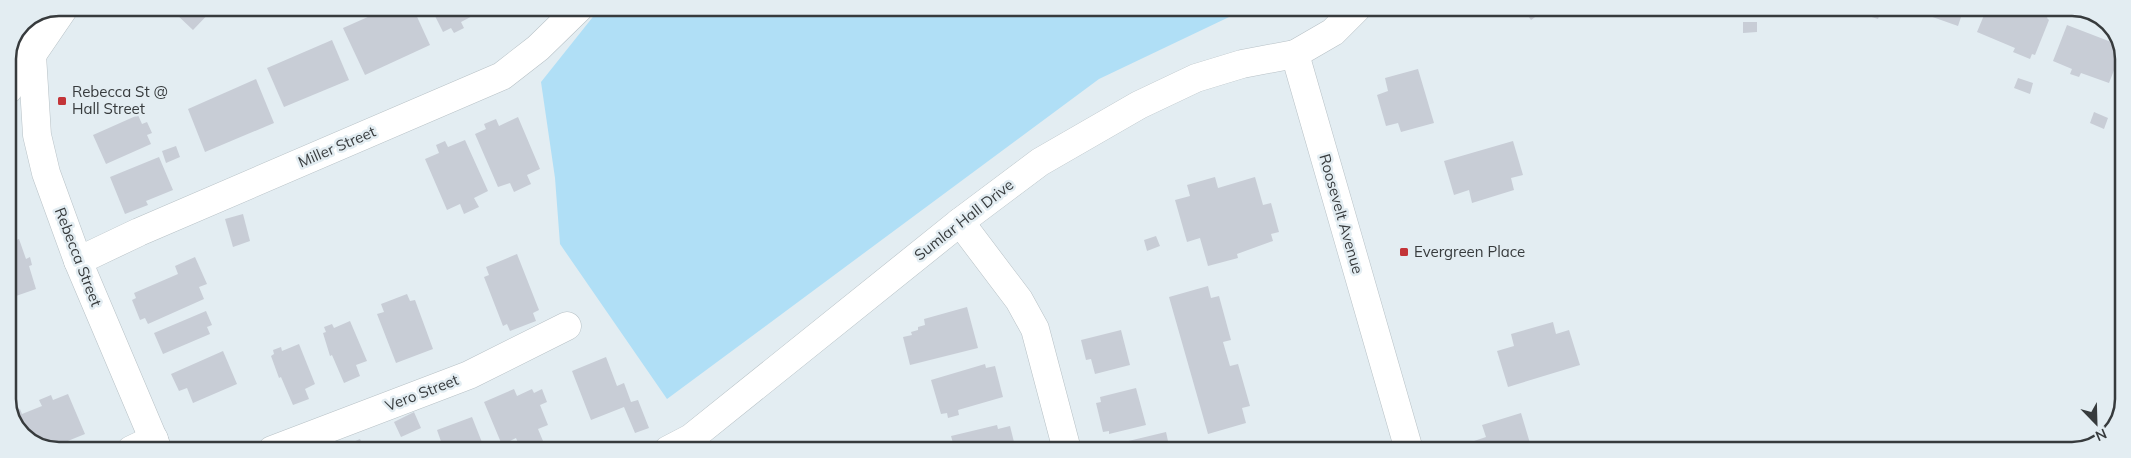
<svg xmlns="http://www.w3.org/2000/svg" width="2131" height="458" font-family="Mulish,sans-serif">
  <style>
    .green { fill: #b0dff6 }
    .building { fill: #c8cdd6 }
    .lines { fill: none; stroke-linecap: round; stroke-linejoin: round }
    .minor-casing { stroke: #b7c1c6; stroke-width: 29 }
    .minor { stroke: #fff; stroke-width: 28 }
    .poi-dot { fill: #c33438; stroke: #e3edf2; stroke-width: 2 }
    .labels { text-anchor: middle; stroke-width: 5; stroke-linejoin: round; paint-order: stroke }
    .poi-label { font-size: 15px; fill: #373b3d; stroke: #e3edf2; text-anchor: start }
    .street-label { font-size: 15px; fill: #373b3d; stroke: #e3edf2 }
    .rim { fill: none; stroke: #373b3d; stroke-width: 2.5 }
  </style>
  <rect width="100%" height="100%" fill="#e3edf2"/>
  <polygon class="green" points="600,8 1248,8 1099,79 667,399 560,244 555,178 541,82"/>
  <g class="building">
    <polygon points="170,8 214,8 193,30 175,13 172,15 167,11"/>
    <polygon points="388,8 413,8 430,45 365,75 343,28"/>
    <polygon points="431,8 499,8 500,10 487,16 484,10 461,22 464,28 454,33 451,28 443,32"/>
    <polygon points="1522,8 1548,8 1531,20"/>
    <polygon points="1861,8 1882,8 1878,19 1859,13"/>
    <polygon points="1907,8 1964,8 1958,26"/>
    <polygon points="1987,8 2044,8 2050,11 2047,18 2049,20 2035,55 2032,54 2030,59 2013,52 2015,48 1977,32"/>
    <polygon points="1743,22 1757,22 1757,32 1743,33"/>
    <polygon points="2067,25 2119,45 2122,50 2109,83 2081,73 2079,77 2070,74 2072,69 2053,61"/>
    <polygon points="332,40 349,80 284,107 267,68"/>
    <polygon points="1418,69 1434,123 1401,132 1398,123 1386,126 1377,95 1388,91 1385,78"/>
    <polygon points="2018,78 2033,83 2030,94 2014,88"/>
    <polygon points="256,79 274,123 205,152 188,109"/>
    <polygon points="2094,112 2108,118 2104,129 2090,123"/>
    <polygon points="138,115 142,124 147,122 152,133 147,135 151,144 106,164 93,135"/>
    <polygon points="518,117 540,169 527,175 531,184 514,192 510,183 498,187 475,134 486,129 484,124 496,119 499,126"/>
    <polygon points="465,140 488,191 474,198 479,207 464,214 460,204 447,210 425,159 439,153 436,145 445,141 448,147"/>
    <polygon points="1513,141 1523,175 1511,178 1514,190 1472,203 1469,190 1454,195 1444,161"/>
    <polygon points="176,146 180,157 166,163 162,151"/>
    <polygon points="159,157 173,190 146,201 148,205 125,214 110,177"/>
    <polygon points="1215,177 1218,188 1255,177 1263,205 1271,203 1279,232 1271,234 1273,241 1237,254 1238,258 1208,266 1200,238 1187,242 1175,200 1190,196 1187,185"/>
    <polygon points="243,214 250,241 233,247 225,219"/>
    <polygon points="1156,236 1160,246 1147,251 1144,240"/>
    <polygon points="19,239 26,259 30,257 32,265 29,266 36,289 16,296 13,288 8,290 8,243"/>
    <polygon points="517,254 539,310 533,313 536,321 510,331 507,324 503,326 484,277 489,275 486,267"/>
    <polygon points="195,257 207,284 199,287 204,299 148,324 145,318 140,320 132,300 136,298 134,293 178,274 175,266"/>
    <polygon points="1208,286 1211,298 1219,296 1231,340 1223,342 1230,366 1238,364 1250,406 1242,408 1246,423 1208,434 1169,297"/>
    <polygon points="407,294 410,301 415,300 433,349 396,363 377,314 384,312 381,304"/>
    <polygon points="967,307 978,348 910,365 903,337 912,335 911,332 918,330 918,327 925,325 924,319"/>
    <polygon points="206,311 212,325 207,327 210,334 163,354 154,333"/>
    <polygon points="350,321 367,361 356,365 360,376 344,383 332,355 330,356 323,333 326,332 324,327 332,324 334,328"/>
    <polygon points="1553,322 1556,334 1569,330 1580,365 1508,387 1497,351 1514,346 1511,334"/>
    <polygon points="1121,330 1130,365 1095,374 1091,359 1086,360 1081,340"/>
    <polygon points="299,344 315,384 305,389 309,399 293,405 281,377 279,378 271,356 274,354 273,350 281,347 282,351"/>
    <polygon points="223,351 237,384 193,403 187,388 179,391 171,374"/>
    <polygon points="606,357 617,386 624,383 631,402 638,400 649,428 635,433 624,407 591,420 572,371"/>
    <polygon points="985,364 986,368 995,366 1003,397 958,410 959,415 948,418 947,413 941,414 931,380"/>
    <polygon points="1136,388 1146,425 1109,434 1109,431 1103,432 1096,403 1101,402 1100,397"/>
    <polygon points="514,389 517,396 532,389 534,393 542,389 547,402 540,405 548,425 538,429 543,441 524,450 521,450 516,438 502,445 484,402"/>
    <polygon points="68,394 85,434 48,449 22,435 11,413 20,409 22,414 42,406 39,400 51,395 53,400"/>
    <polygon points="414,412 421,428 401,437 394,422"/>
    <polygon points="1521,413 1532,450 1476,450 1474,441 1486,437 1482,425"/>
    <polygon points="472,417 485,450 444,450 437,430"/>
    <polygon points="997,425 998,429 1010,426 1016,450 955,450 951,436"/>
    <polygon points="1166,432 1170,450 1117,450 1116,444"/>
    <polygon points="360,439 365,450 335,450"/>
    <polygon points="416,441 420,450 397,450"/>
  </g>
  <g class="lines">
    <defs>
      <g id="minor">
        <polyline points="27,21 32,55 37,135 46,173 78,261 158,450"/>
        <polyline points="1295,54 1409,450"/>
        <polyline points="8,90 64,8"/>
        <polyline points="960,222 1019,300 1035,329 1067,450"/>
        <polyline points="78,261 139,232 502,76 538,48 579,8"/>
        <polyline points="131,450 154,439"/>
        <polyline points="272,450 469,375 567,326"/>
        <polyline points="668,450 691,438 960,222 1040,162 1139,105 1196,78 1242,64 1295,54 1333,32 1357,8"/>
      </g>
    </defs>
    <use href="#minor" class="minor-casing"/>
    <use href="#minor" class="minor"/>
  </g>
  <g class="poi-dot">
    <rect x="57" y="96" width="10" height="10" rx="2.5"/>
    <rect x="1399" y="247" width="10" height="10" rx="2.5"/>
  </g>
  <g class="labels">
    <g class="poi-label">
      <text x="72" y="97">Rebecca St @<tspan x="72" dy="17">Hall Street</tspan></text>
      <text x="1414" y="257">Evergreen Place</text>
    </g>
    <g class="street-label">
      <text transform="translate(337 147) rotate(-23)" y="5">Miller Street</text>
      <text transform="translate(1341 214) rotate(74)" y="5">Roosevelt Avenue</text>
      <text transform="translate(964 220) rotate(-38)" y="5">Sumlar Hall Drive</text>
      <text transform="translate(78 257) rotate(69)" y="5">Rebecca Street</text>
      <text transform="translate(422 393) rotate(-21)" y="5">Vero Street</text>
    </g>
  </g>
  <path d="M0 0H2131V458H0ZM59 16H2072A43 43 0 0 1 2115 59V399A43 43 0 0 1 2072 442H59A43 43 0 0 1 16 399V59A43 43 0 0 1 59 16Z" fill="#e3edf2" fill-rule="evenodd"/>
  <path class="rim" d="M59 16H2072A43 43 0 0 1 2115 59V399A43 43 0 0 1 2072 442H59A43 43 0 0 1 16 399V59A43 43 0 0 1 59 16Z"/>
  <g transform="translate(2096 423) rotate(157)" stroke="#e3edf2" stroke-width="4" paint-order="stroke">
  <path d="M0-4L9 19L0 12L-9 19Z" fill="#373b3d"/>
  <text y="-8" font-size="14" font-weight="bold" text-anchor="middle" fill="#373b3d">N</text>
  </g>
</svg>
